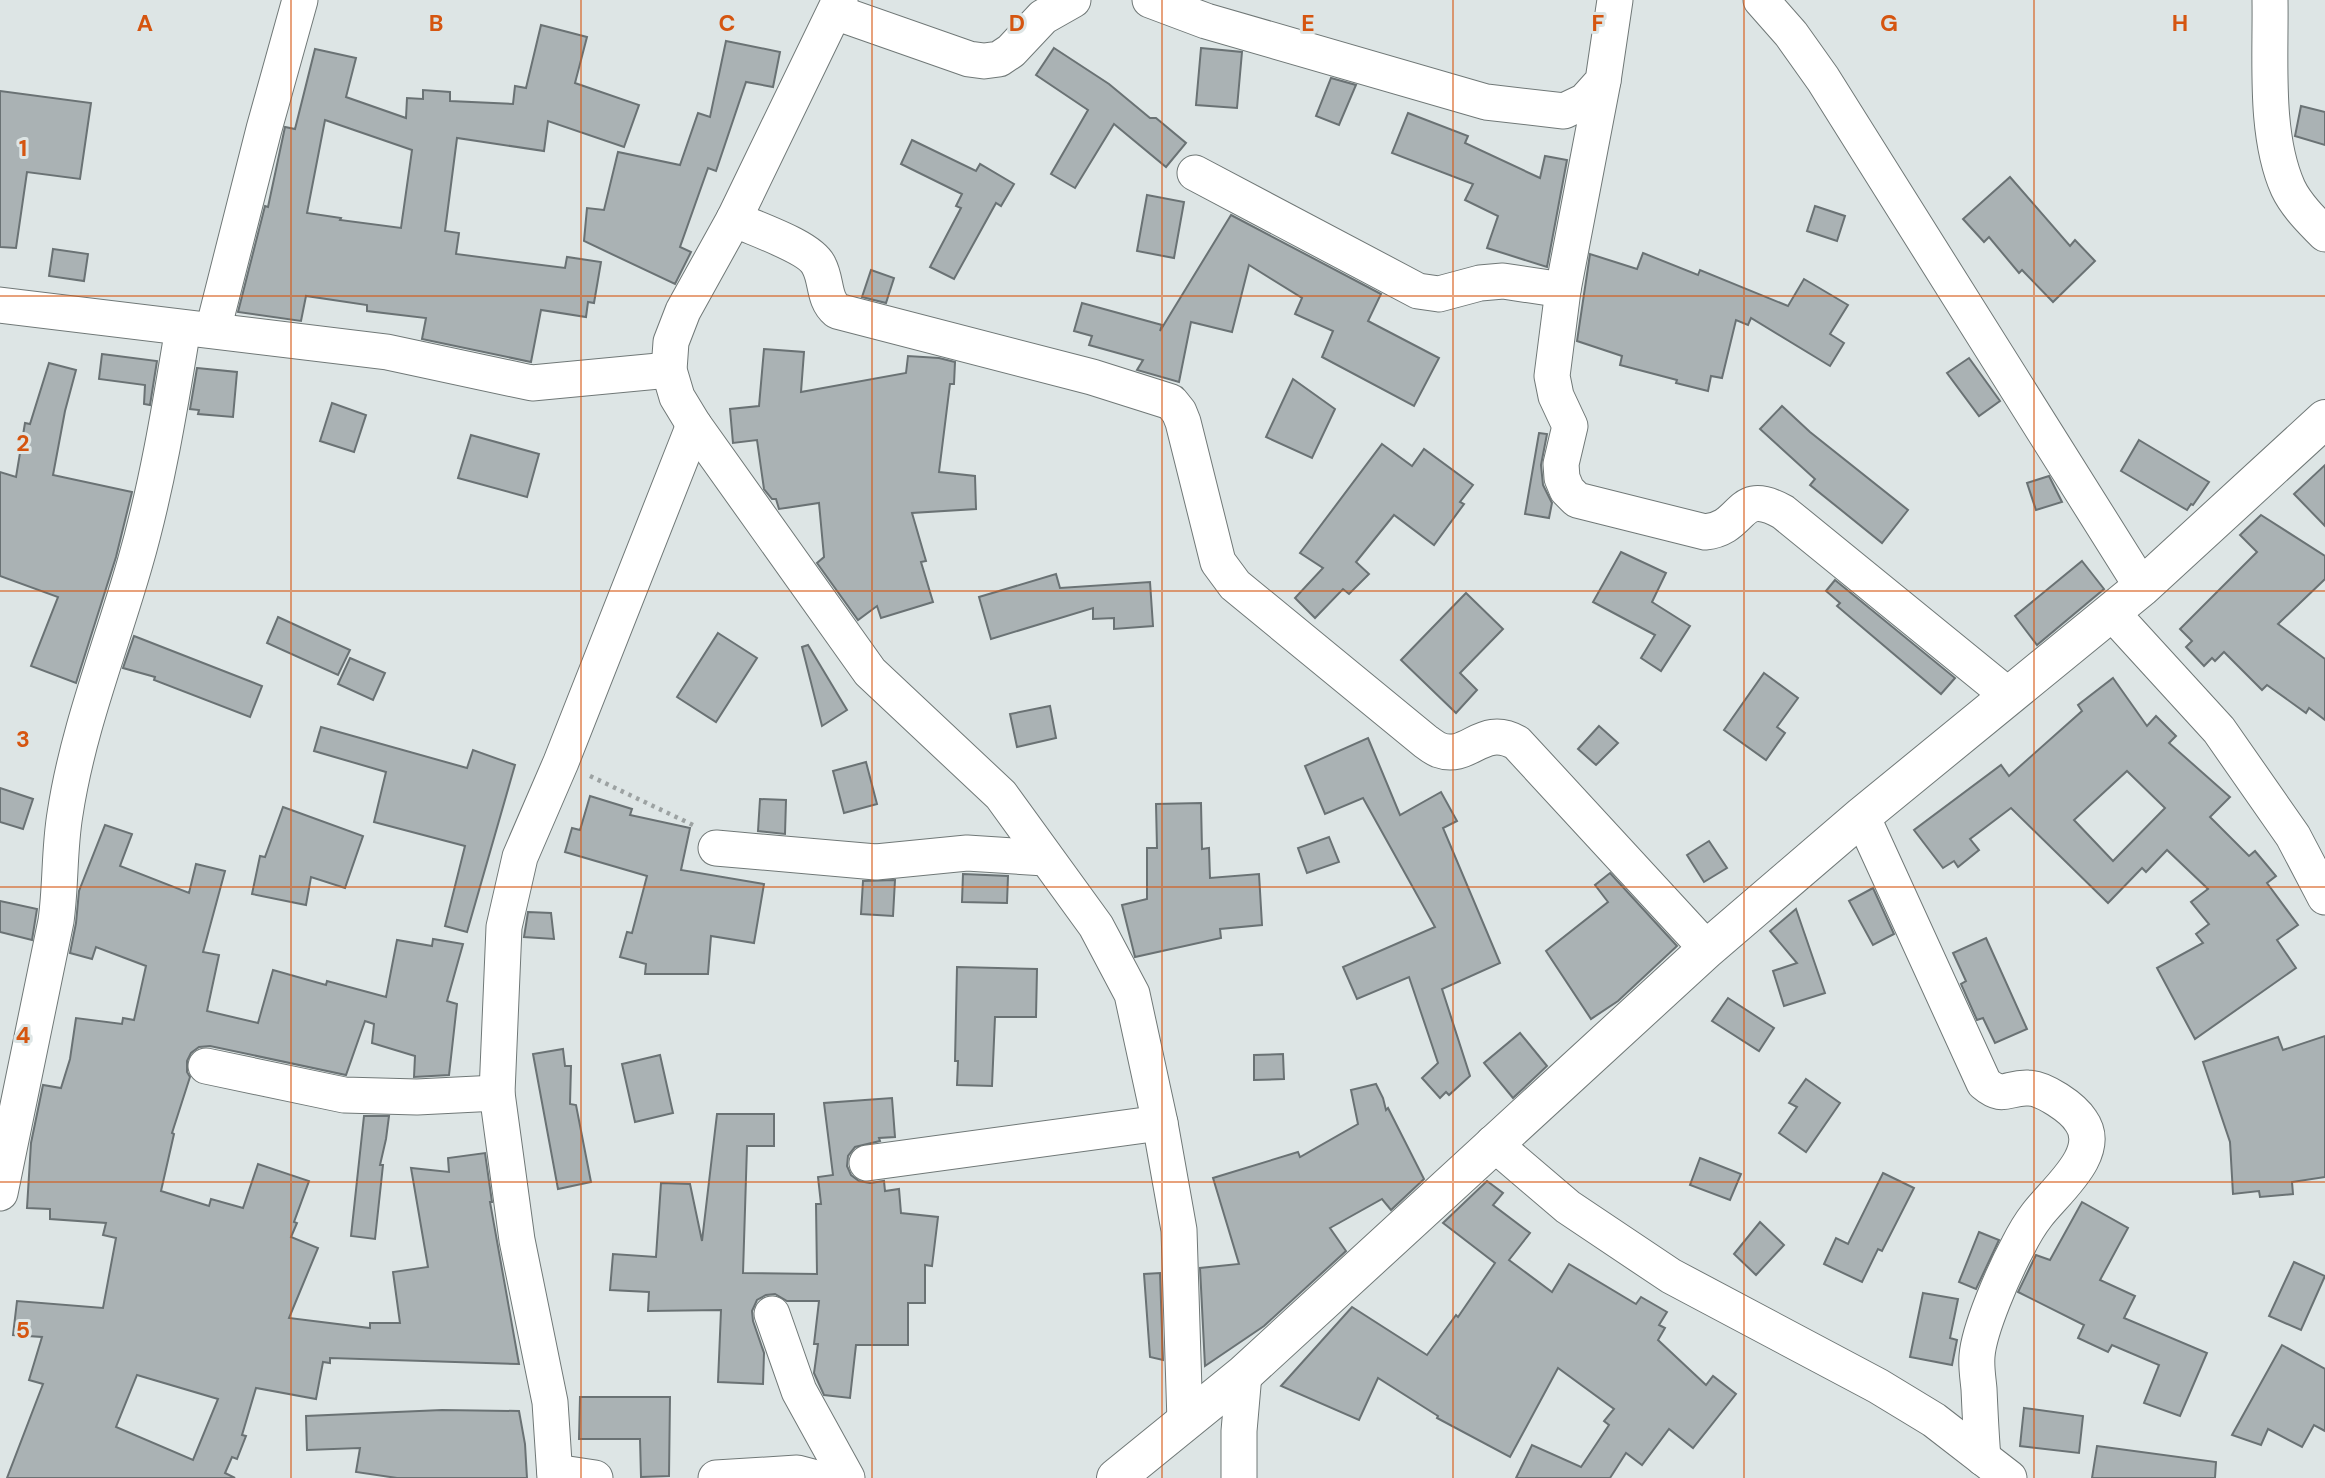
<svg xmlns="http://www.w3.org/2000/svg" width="2325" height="1478" font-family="'DM Sans',sans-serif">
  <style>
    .building { fill: #aab2b4; stroke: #6a7274; stroke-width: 2; fill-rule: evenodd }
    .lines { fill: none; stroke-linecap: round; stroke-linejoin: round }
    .street-casing { stroke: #707877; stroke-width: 37 }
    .secondary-casing { stroke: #707877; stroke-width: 40 }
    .path { stroke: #9ca2a2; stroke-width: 4.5; stroke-dasharray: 3.5 5; stroke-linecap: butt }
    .street { stroke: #fff; stroke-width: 35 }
    .secondary { stroke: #fff; stroke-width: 38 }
    .grid { fill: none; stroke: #d55510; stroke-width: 2; stroke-opacity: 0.55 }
    .grid-label { font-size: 23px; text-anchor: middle; font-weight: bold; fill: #d55510; stroke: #dde5e5; stroke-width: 6; stroke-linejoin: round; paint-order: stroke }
  </style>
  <rect width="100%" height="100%" fill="#dde5e5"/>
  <g class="building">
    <path d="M541,25L587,37L575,83L639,105L624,147L548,121L544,151L457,138L445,231L459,233L456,254L565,268L567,257L601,262L594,303L588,302L586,317L541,310L531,362L422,339L426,318L367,311V305L306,296L301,321L238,312L265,206L268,207L285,127L295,129L315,49L356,58L346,97L406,118L407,98L423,99V90L450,92V101L513,104L515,86L526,88ZM325,120L412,150L401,228L340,220L341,218L307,213Z"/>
    <polygon points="726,41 780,52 773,87 746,82 716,171 708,168 680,247 691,252 675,284 584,241 587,208 604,210 618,152 680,165 698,113 710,117"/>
    <polygon points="1054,48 1109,84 1150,118 1156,118 1186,143 1166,167 1114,124 1075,188 1051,174 1088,110 1036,75"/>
    <polygon points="1201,48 1242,52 1237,108 1196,105"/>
    <polygon points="1331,78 1356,85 1339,125 1316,116"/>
    <polygon points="0,91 91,103 80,179 27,172 16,248 0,247"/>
    <polygon points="2301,106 2325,112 2325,145 2295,136"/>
    <polygon points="1408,113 1468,136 1465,143 1540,178 1545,156 1567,160 1547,267 1487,248 1498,216 1465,200 1473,184 1392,153"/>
    <polygon points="912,140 976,171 980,164 1014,184 1001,206 996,203 954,279 930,267 961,208 956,206 962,194 901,164"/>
    <polygon points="2010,177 2070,246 2075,240 2095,261 2053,302 2022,270 2019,273 1989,237 1984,242 1963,219"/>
    <polygon points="1147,195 1184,202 1174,258 1137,251"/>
    <polygon points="1815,206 1845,216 1837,241 1807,231"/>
    <polygon points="1231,215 1381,294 1368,321 1439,358 1414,406 1322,357 1333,331 1295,314 1302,298 1249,265 1232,332 1191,322 1179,382 1137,370 1143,360 1089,345 1092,336 1074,331 1082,303 1162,325 1160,331"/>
    <polygon points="53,249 88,254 84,281 49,276"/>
    <polygon points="1643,253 1698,275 1700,270 1788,306 1804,279 1848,305 1830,334 1844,343 1830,366 1751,318 1748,325 1736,320 1722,378 1711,376 1708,391 1676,383 1677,380 1620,365 1622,356 1577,341 1590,254 1637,269"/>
    <polygon points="871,270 894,278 886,303 862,297"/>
    <polygon points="764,349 804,352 801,392 906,373 908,356 939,358 955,362 954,384 950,384 939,472 975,476 976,509 912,513 926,561 921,562 933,602 881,618 877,606 858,620 817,563 824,557 819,503 779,509 776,499 772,499 764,489 757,440 733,443 730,409 759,406"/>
    <polygon points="102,354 157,361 150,405 144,404 145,385 99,379"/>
    <polygon points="1969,358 2000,401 1979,416 1947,373"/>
    <polygon points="49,363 76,370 65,411 53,475 132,492 116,557 76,683 31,666 58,597 0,576 0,472 16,477 25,423 30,424"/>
    <polygon points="197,368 237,372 233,417 198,414 199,410 190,409"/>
    <polygon points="1293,379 1335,409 1312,458 1266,437"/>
    <polygon points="332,403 366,415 354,452 320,441"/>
    <polygon points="1782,406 1810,432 1908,510 1882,543 1810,485 1815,479 1760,429"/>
    <polygon points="1539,433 1547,434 1541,465 1543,485 1552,503 1549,518 1525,514"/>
    <polygon points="471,435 539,454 527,497 458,478"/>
    <polygon points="2139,440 2209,482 2193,505 2191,504 2187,510 2121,471"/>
    <polygon points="1382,444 1412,466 1424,449 1473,485 1460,502 1464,504 1434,545 1394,515 1356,562 1369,574 1349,594 1343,589 1315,618 1295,598 1323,568 1300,553"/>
    <polygon points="2325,465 2325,526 2294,494"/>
    <polygon points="2049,476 2062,502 2036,510 2027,483"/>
    <polygon points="2261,515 2325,556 2325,579 2278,624 2325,659 2325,720 2309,708 2306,713 2267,685 2262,690 2224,652 2215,661 2212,658 2204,666 2186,647 2192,641 2180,629 2257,552 2240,535"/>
    <polygon points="1621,552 1666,573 1652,602 1690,626 1661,671 1641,658 1655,635 1593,602"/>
    <polygon points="2082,561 2104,589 2037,645 2015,616"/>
    <polygon points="1056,574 1060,588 1150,582 1153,626 1114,629 1114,618 1093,619 1093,608 991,639 979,597"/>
    <polygon points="1835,580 1955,678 1941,694 1837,606 1840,603 1826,591"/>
    <polygon points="1466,593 1503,629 1460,673 1477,690 1456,713 1401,660"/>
    <polygon points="278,617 350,650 338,675 267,643"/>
    <polygon points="718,633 757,658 716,722 677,697"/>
    <polygon points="134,636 262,686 250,717 154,680 155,677 123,668"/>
    <polygon points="808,645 847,710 822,726 802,647"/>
    <polygon points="350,658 385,673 373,700 338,684"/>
    <polygon points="1764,673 1798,698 1777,727 1785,733 1766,760 1724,730"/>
    <path d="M2113,678L2147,726L2156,716L2176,736L2169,743L2230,797L2210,817L2249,856L2255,851L2276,876L2267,883L2298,925L2277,940L2296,968L2195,1039L2157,968L2203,943L2196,934L2209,924L2191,902L2208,889L2167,850L2146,872L2142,868L2108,903L2011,808L1970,839L1979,850L1958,867L1954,861L1943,868L1914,830L2001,765L2009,776L2082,711L2078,705ZM2127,771L2165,808L2113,861L2074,820Z"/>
    <polygon points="1050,706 1056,738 1017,747 1010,714"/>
    <polygon points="1599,726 1618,743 1596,765 1578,749"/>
    <polygon points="321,727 467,768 473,750 515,765 467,932 445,926 465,846 374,822 386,772 314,751"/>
    <polygon points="1368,738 1400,815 1441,792 1457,821 1443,828 1500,963 1442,989 1470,1076 1449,1095 1446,1092 1440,1098 1422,1078 1438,1063 1409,977 1357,999 1343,967 1435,927 1363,798 1325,814 1305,766"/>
    <polygon points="866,762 877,804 844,813 833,771"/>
    <polygon points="0,788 33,799 23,829 0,822"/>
    <polygon points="590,796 632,809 630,815 690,828 681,870 764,884 754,943 711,936 708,974 645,974 646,964 620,957 627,932 632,933 647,876 565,852 572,828 580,830"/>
    <polygon points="760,799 786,800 785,834 758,831"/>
    <polygon points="1201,803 1202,849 1209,848 1210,878 1259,874 1262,925 1220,929 1221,938 1135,957 1122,905 1147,899 1147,848 1157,848 1156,804"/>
    <polygon points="283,807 363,836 345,888 311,877 306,905 252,894 260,856 265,857"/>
    <path d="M105,825L132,834L120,866L189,893L196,864L225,871L203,952L219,955L207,1011L258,1023L273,970L326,985L327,981L386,997L397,940L432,946L433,939L463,944L447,1001L457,1004L449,1075L414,1077L415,1056L372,1043L374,1024L365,1021L346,1075L210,1046L199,1047L191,1053L187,1061V1072L190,1077L172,1133L174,1134L161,1191L209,1206L211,1199L243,1208L258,1164L309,1181L294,1222L297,1223L291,1237L318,1248L289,1318L370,1328V1323H400L393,1272L428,1267L411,1168L449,1172L448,1158L485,1153L492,1202H490L519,1364L330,1358V1363L323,1362L316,1399L256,1388L242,1435L246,1436L237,1459L232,1457L225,1473L235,1478H7L43,1384L29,1380L42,1337L13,1335L17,1301L103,1308L116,1238L103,1235L106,1223L50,1219V1209L27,1208L31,1143L43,1085L61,1088L70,1059L76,1018L122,1024L123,1018L134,1020L146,966L96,947L92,959L70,953L76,923L79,891ZM137,1375L218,1399L193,1460L116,1427Z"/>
    <polygon points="1329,837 1339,862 1307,873 1298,848"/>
    <polygon points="1709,841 1727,868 1704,882 1687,855"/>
    <polygon points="1610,873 1677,946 1618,1001 1591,1019 1546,951 1608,902 1595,885"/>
    <polygon points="963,874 1008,876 1007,903 962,902"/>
    <polygon points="895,880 893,916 861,914 863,881"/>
    <polygon points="1873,888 1894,934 1873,945 1849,901"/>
    <polygon points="0,901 37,909 32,940 0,932"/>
    <polygon points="1796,909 1825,993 1784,1006 1773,971 1797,963 1770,931"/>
    <polygon points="528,912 551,913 554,939 524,937"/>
    <polygon points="1986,938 2027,1029 1995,1043 1983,1018 1977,1020 1961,984 1966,981 1953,953"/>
    <polygon points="957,967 1037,969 1036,1017 995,1017 992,1086 957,1085 958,1061 955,1061"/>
    <polygon points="1728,998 1774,1028 1759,1051 1712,1021"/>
    <polygon points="1520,1033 1547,1066 1513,1098 1484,1063"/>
    <polygon points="2325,1036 2325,1177 2292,1182 2293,1194 2260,1197 2259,1191 2233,1194 2230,1142 2203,1062 2278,1037 2283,1050"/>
    <polygon points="563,1049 565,1066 571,1066 570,1104 576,1105 591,1182 558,1189 533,1054"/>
    <polygon points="1283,1054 1284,1079 1254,1080 1254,1055"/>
    <polygon points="660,1055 673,1113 635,1122 622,1064"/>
    <polygon points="1806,1079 1840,1103 1806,1152 1779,1133 1797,1107 1789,1103"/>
    <polygon points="1376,1084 1383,1098 1386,1110 1388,1108 1424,1179 1391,1210 1382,1199 1330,1228 1346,1251 1264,1326 1205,1366 1200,1268 1239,1264 1213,1178 1298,1152 1300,1157 1358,1124 1351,1090"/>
    <polygon points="892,1098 895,1137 879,1138 880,1141 855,1147 848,1156 847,1166 851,1175 859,1181 870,1183 884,1181 885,1191 899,1189 901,1213 938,1217 932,1266 925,1265 925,1303 908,1303 908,1345 856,1345 850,1398 824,1395 814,1373 818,1344 814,1344 819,1301 787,1301 775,1294 766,1295 757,1300 752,1311 753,1321 764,1353 763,1384 718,1382 721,1310 648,1311 649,1292 610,1290 613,1254 656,1257 661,1183 690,1184 702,1241 717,1114 774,1114 774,1146 747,1146 743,1273 817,1274 816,1204 821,1204 818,1177 833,1175 824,1103"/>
    <polygon points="364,1116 389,1116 386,1139 380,1165 383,1165 375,1239 351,1236"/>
    <polygon points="1700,1158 1741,1174 1730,1200 1690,1185"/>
    <polygon points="1883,1173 1914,1188 1882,1251 1878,1249 1862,1282 1824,1264 1836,1238 1848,1244"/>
    <polygon points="1487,1181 1503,1193 1493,1205 1530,1233 1509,1260 1552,1292 1569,1264 1636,1304 1641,1297 1667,1312 1659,1325 1665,1328 1658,1340 1706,1385 1713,1376 1736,1394 1693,1448 1669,1429 1642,1465 1626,1453 1610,1478 1516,1478 1532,1445 1581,1467 1609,1425 1604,1421 1614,1409 1558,1368 1510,1457 1437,1418 1438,1416 1378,1378 1359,1420 1281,1386 1352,1307 1427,1355 1456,1315 1458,1317 1495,1263 1443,1223"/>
    <polygon points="2082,1202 2128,1228 2100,1280 2135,1296 2124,1318 2207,1353 2180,1416 2144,1403 2159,1365 2112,1345 2108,1352 2078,1338 2084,1325 2018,1292 2036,1255 2050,1260"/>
    <polygon points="1760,1222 1784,1245 1756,1275 1734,1254"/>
    <polygon points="1979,1232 1999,1240 1976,1289 1959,1282"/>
    <polygon points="2294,1262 2325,1276 2301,1330 2269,1316"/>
    <polygon points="1160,1273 1163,1360 1150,1357 1144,1274"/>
    <polygon points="1923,1293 1958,1299 1950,1338 1957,1340 1952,1365 1910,1357"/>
    <polygon points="2282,1345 2325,1369 2325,1431 2314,1425 2302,1447 2268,1429 2261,1445 2232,1435"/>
    <polygon points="580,1397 670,1397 669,1476 641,1477 640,1439 579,1439"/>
    <polygon points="2024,1408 2083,1416 2079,1453 2020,1446"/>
    <polygon points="442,1410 519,1411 525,1444 527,1478 397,1478 356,1472 360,1448 307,1450 306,1416"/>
    <polygon points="2097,1446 2216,1462 2215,1478 2092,1478"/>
  </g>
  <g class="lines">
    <defs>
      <g id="street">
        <polyline points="840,0 734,219 683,311 671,342 669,370 677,397 694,425 870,672 1001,795 1096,926 1132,994 1160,1123 1179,1230 1185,1422"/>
        <polyline points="1150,0 1206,21 1486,102 1564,111 1585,101 1603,81 1615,0"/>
        <polyline points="1761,0 1791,34 1823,79 2142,587"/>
        <path d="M2270,0C2271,58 2264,134 2288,188C2296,205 2312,221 2325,234"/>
        <polyline points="835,12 969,59 984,61 999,59 1011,51 1043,17 1073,0"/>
        <path d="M1603,81L1563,290L1552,376L1556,396L1570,426L1561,464L1562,478L1567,490L1577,500L1705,532C1746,528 1736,486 1783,512L2009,696"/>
        <polyline points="1195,173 1418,291 1439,294 1480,283 1503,281 1563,290"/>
        <path d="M734,219C755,229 811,247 819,266C827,281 823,299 837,311L1092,377L1171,402L1179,412L1183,422L1218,562L1235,585L1425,741C1429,744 1434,748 1439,750C1469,761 1482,723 1517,743L1707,949"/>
        <polyline points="0,305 387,352 532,383 669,370"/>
        <polyline points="213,330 264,129 300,0"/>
        <polyline points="2112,613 2219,730 2293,836 2325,897"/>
        <path d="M1862,816L1984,1083C2004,1100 2007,1087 2028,1088C2044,1088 2073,1108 2081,1121C2104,1153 2055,1191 2037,1215C2030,1224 2023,1236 2018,1246C2004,1272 1979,1329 1977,1356C1976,1367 1978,1378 1979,1389C1980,1412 1981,1435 1983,1458"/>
        <polyline points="716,848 876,862 967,853 1045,858"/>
        <polyline points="206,1066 344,1095 417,1097 497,1093"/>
        <polyline points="1493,1143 1568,1207 1671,1276 1878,1386 1934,1420 2009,1478"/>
        <polyline points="867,1163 1160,1123"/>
        <path d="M0,1193L56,921C61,885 59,850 65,814C78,728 111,647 135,563C157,487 170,407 183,328"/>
        <polyline points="772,1314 799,1391 847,1478"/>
        <polyline points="555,1472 595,1478"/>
        <polyline points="555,1478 550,1402 517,1240 497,1093 504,927 520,857 561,762 694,425"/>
        <polyline points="716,1478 797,1473 816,1478"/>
        <polyline points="1239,1478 1239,1431 1244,1374"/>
      </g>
      <polyline id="secondary" points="1116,1478 1244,1374 1707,949 1862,816 2142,587 2325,419"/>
    </defs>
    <use href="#street" class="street-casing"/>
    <use href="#secondary" class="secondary-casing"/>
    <polyline class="path" points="590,776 693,825"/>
    <use href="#street" class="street"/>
    <use href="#secondary" class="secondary"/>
  </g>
  <path class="grid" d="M291,0V1478M581,0V1478M872,0V1478M1162,0V1478M1453,0V1478M1744,0V1478M2034,0V1478M0,296H2325M0,591H2325M0,887H2325M0,1182H2325"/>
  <g class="grid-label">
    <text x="145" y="31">A</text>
    <text x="436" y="31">B</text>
    <text x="727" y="31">C</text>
    <text x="1017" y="31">D</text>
    <text x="1308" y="31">E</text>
    <text x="1598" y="31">F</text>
    <text x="1889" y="31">G</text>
    <text x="2180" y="31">H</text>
    <text x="23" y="156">1</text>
    <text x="23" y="451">2</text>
    <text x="23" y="747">3</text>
    <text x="23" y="1043">4</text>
    <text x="23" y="1338">5</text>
  </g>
</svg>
